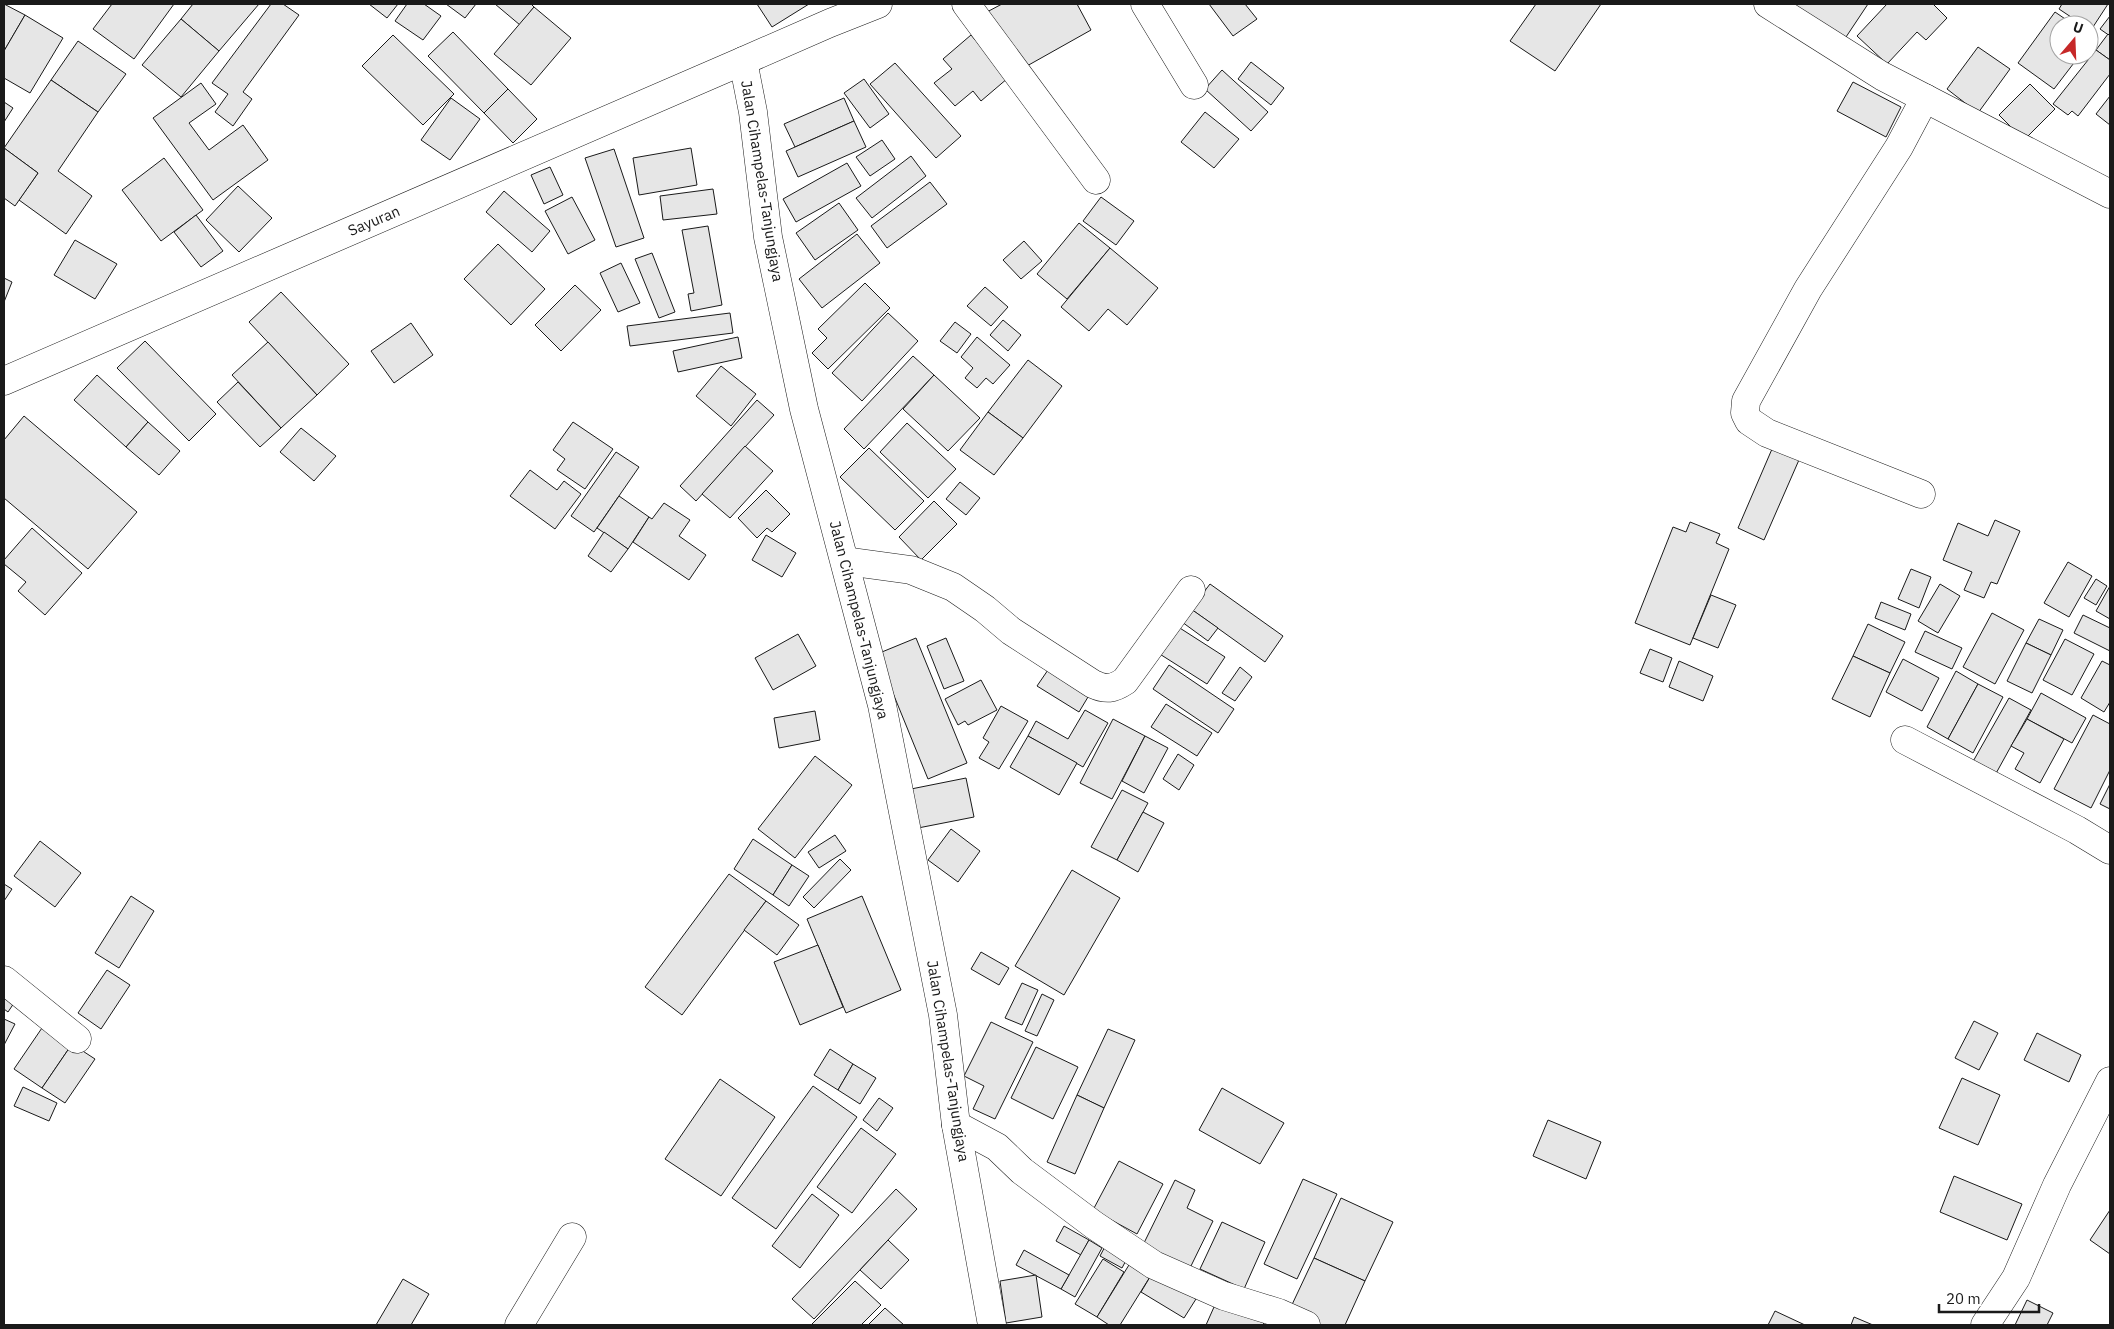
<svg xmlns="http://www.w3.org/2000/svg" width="2114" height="1329" font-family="'IBM Plex Sans',sans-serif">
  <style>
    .building { fill: #e6e6e6; stroke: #1a1a1a }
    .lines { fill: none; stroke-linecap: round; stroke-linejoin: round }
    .minor-casing { stroke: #1a1a1a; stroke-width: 29 }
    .major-casing { stroke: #1a1a1a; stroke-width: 29 }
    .minor { stroke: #fff; stroke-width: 28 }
    .major { stroke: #fff; stroke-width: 28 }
    .labels { text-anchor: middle; stroke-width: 4; stroke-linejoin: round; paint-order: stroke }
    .street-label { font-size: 15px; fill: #1a1a1a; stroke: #fff }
  </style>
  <rect width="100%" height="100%" fill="#fff"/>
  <g class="building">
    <polygon points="4,4 25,15 4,51"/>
    <polygon points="112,4 174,4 134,59 93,29"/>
    <polygon points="193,4 259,4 219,51 181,19"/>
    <polygon points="271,4 283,4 299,15 243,92 252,99 233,126 215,112 228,94 212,83"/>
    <polygon points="369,4 398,4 387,18"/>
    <polygon points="407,4 424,4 441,16 423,40 395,21"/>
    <polygon points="446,4 476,4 465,18"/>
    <polygon points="495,4 531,4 534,7 520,25"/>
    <polygon points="757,4 809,4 772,27"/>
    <polygon points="1002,4 1077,4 1091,30 1018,71 985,13"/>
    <polygon points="1209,4 1245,4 1257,19 1233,36"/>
    <polygon points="1536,4 1601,4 1555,71 1510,41"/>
    <polygon points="1781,4 1868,4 1842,43"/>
    <polygon points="1887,4 1933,4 1947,18 1926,40 1917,32 1887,64 1857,36"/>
    <polygon points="2062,4 2108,4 2091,30 2089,25 2083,25 2059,9"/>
    <polygon points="534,7 571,38 531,85 494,54"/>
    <polygon points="2055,12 2074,25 2059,25 2059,55 2080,55 2054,89 2018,63"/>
    <polygon points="25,15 63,38 30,93 4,78 4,51"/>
    <polygon points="2110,16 2110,36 2100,29"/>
    <polygon points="181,19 219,51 181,97 142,65"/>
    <polygon points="453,32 508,89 484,113 428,56"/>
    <polygon points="2108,34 2110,36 2110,60 2096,50"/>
    <polygon points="393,35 454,94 423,125 362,66"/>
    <polygon points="971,35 1008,78 981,101 973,91 955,106 934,83 952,69 943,59"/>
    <polygon points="78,41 126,74 98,112 51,80"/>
    <polygon points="1978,47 2010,69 1978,113 1947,89"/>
    <polygon points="2096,50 2110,60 2110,74 2078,116 2072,111 2068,115 2053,104"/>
    <polygon points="1251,62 1284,88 1271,105 1238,79"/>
    <polygon points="895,63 961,136 936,158 870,84"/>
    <polygon points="1222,70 1268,112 1251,131 1205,89"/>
    <polygon points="864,79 889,114 870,128 844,93"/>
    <polygon points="51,80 98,112 58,171 92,196 66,234 19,200 38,173 4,148"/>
    <polygon points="1853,82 1901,107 1886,137 1837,111"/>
    <polygon points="201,83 216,104 189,123 209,150 243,125 268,160 213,200 153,118"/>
    <polygon points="2030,84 2055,109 2024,140 1999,115"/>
    <polygon points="508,89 537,119 513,143 484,113"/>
    <polygon points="2110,96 2110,125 2096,114"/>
    <polygon points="451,98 480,119 450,160 421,140"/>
    <polygon points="844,98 854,121 795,147 784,124"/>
    <polygon points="4,102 13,108 4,122"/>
    <polygon points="1205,112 1239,139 1214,168 1181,142"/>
    <polygon points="854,121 866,147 798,177 786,151"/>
    <polygon points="882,140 895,159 870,176 856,157"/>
    <polygon points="4,148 38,173 15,206 4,198"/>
    <polygon points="691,148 697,185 639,195 633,158"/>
    <polygon points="614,149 644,238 616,247 585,158"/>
    <polygon points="911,156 926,176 872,218 856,198"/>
    <polygon points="164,158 203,210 161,241 122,190"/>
    <polygon points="847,163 861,186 796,222 783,199"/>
    <polygon points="550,167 563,195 544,204 531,175"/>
    <polygon points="930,182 947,204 887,248 871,226"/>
    <polygon points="238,186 272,218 239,252 206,220"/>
    <polygon points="713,189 717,214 663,220 660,196"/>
    <polygon points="504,191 550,231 532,252 486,212"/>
    <polygon points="572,197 595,240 568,254 545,211"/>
    <polygon points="1101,197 1134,221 1116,245 1083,221"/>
    <polygon points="839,203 858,230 815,260 796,233"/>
    <polygon points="196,215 223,251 201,267 174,232"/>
    <polygon points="1079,223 1110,248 1067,299 1037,274"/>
    <polygon points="708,226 722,305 691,311 688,294 694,293 682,230"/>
    <polygon points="857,234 880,263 822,308 799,279"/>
    <polygon points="75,240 117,264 95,299 54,275"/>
    <polygon points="1024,241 1042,261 1021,279 1003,260"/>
    <polygon points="498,244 545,289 511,325 464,279"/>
    <polygon points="1110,248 1158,288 1127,325 1108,309 1089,331 1061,307"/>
    <polygon points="652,253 675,312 659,318 635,259"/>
    <polygon points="621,263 640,303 618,312 600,273"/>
    <polygon points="4,278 12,282 4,302"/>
    <polygon points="865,283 890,308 828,369 812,353 827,338 818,329"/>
    <polygon points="575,285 601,310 561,351 535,325"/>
    <polygon points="985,287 1008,307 991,326 967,306"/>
    <polygon points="281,292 349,364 317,395 249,322"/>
    <polygon points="730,313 733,333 630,346 627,326"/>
    <polygon points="888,313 918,341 862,401 832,373"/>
    <polygon points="1003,320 1021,335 1008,351 990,335"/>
    <polygon points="955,322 971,334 957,353 940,341"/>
    <polygon points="411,323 433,355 394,383 371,351"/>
    <polygon points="738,337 742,358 678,372 673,351"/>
    <polygon points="977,337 1010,365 993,384 986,378 977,388 965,378 973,368 961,357"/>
    <polygon points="145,341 216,414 189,441 117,368"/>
    <polygon points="268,342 317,395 281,428 232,375"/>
    <polygon points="913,356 934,375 864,449 844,429"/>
    <polygon points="1028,360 1062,386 1023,438 988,412"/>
    <polygon points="721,366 756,394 731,426 696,396"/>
    <polygon points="97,375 148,422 126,447 74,400"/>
    <polygon points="934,375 980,418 948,451 903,409"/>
    <polygon points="238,382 281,428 260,447 217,402"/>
    <polygon points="757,400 774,415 696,501 680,486"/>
    <polygon points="988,412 1023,438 994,475 960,450"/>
    <polygon points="24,416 137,512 88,569 4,498 4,440"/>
    <polygon points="148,422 180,451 159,475 126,447"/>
    <polygon points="573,422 613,449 585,489 557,470 565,459 553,450"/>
    <polygon points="907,423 956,469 928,498 880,452"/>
    <polygon points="301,428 336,456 314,481 280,452"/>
    <polygon points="1775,442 1802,453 1764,540 1738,528"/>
    <polygon points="745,446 773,471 730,518 702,494"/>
    <polygon points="869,448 924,501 895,530 840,477"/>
    <polygon points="616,452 639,467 594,532 571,516"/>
    <polygon points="530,470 557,490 564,481 581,494 555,529 510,496"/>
    <polygon points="960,482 980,498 966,515 946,499"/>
    <polygon points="766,490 790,514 772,532 767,528 757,538 738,518"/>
    <polygon points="619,496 649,517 628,549 597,528"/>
    <polygon points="934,501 957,524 921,560 899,537"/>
    <polygon points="664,503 690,520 679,536 706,555 689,580 633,542 649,517 652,519"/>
    <polygon points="1995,520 2020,531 1997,584 1991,582 1984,598 1964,590 1972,572 1943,560 1958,523 1988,536"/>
    <polygon points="1690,522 1720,534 1716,543 1729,549 1690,645 1635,623 1673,527 1686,532"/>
    <polygon points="32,528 82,573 45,615 18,591 26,582 4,564 4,560"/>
    <polygon points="604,532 628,549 611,572 588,556"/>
    <polygon points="766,535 796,553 782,577 752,560"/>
    <polygon points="2068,562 2092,576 2069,617 2044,603"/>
    <polygon points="1911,569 1931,577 1919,608 1898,599"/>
    <polygon points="2096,579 2107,586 2096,605 2084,598"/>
    <polygon points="1210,584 1283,636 1265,662 1191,609"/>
    <polygon points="1940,584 1960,596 1938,633 1918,621"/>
    <polygon points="2110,586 2110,619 2096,611"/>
    <polygon points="1711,595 1736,605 1718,648 1693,638"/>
    <polygon points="1881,602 1911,614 1905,630 1875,618"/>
    <polygon points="1191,609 1218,628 1208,641 1182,622"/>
    <polygon points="1992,613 2024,630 1995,684 1963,667"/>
    <polygon points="2083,615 2110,628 2110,651 2074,633"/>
    <polygon points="2039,619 2063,630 2051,655 2026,643"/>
    <polygon points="1172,623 1225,657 1207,684 1155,651"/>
    <polygon points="1868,624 1905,642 1890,673 1853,656"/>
    <polygon points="1925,631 1962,648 1952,669 1915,652"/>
    <polygon points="798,634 816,666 773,690 755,658"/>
    <polygon points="916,638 967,763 928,779 877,654"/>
    <polygon points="946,638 964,681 944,689 927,646"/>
    <polygon points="2065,639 2094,654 2072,695 2043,680"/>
    <polygon points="2026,643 2051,655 2032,693 2007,681"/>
    <polygon points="1650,649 1672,658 1663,682 1640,673"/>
    <polygon points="1853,656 1890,673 1870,717 1832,699"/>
    <polygon points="1903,659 1939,678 1922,711 1886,692"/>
    <polygon points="1679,661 1713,676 1703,701 1669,687"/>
    <polygon points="2102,661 2110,665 2110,702 2104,712 2081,698"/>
    <polygon points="1169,665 1234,709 1218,733 1153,689"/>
    <polygon points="1050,667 1091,692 1079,712 1037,686"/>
    <polygon points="1240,667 1252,677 1235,701 1222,693"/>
    <polygon points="1956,671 1978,684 1948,739 1927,727"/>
    <polygon points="981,680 997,710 968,725 965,721 958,725 945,699"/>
    <polygon points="1978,684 2003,697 1973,753 1948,739"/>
    <polygon points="2041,693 2086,718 2072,743 2027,719"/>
    <polygon points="2009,698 2031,710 1994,777 1971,765"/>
    <polygon points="1166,704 1212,733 1197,756 1151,727"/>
    <polygon points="1001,706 1028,721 999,769 979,758 989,742 983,738"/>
    <polygon points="1085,710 1108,723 1083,767 1028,736 1036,721 1068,739"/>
    <polygon points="815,711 820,740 779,748 774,718"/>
    <polygon points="2093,715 2110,724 2110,770 2091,808 2054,789"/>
    <polygon points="1113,719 1145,736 1112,799 1080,783"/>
    <polygon points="2027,719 2064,739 2040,783 2015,769 2024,753 2011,746"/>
    <polygon points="1028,736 1077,763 1059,795 1010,767"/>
    <polygon points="1145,736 1168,748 1144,793 1122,781"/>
    <polygon points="1178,754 1194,765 1179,790 1163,779"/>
    <polygon points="815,756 852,785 795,858 758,829"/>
    <polygon points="966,778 974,817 918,828 911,789"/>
    <polygon points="2110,784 2110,809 2100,804"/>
    <polygon points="1122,790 1148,803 1117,860 1091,847"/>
    <polygon points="1143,812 1164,823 1138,872 1117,860"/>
    <polygon points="951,829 980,851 958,882 928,860"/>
    <polygon points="835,835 846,851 819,868 808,852"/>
    <polygon points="753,839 792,865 773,895 734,869"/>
    <polygon points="40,841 81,873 55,907 14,876"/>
    <polygon points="840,859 851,870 814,908 803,897"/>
    <polygon points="792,865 809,876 789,906 773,895"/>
    <polygon points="1072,870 1120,898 1064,995 1015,966"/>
    <polygon points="729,874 766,901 682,1015 645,987"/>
    <polygon points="4,884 12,889 4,901"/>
    <polygon points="131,896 154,911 119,968 95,953"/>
    <polygon points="862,896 901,990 846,1013 807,919"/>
    <polygon points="766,901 799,925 777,955 744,930"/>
    <polygon points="818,945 843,1007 800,1025 774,962"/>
    <polygon points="981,952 1009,968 999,985 971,969"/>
    <polygon points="107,970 130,985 101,1029 78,1013"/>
    <polygon points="1022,983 1038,990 1022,1025 1005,1018"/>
    <polygon points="4,987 18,997 8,1012 4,1009"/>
    <polygon points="1042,994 1054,1000 1037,1036 1025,1031"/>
    <polygon points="4,1019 15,1024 4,1045"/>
    <polygon points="1974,1021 1998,1033 1979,1070 1955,1058"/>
    <polygon points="991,1022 1033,1042 995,1119 973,1109 984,1086 964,1076"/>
    <polygon points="44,1025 72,1044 42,1088 14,1069"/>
    <polygon points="1108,1029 1135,1040 1104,1108 1077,1095"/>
    <polygon points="2037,1033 2081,1055 2069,1082 2024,1060"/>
    <polygon points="72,1044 95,1059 65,1103 42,1088"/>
    <polygon points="1036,1047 1078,1067 1053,1119 1011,1098"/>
    <polygon points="830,1049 853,1064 838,1090 814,1075"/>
    <polygon points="853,1064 876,1078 860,1104 838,1090"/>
    <polygon points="1962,1078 2000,1095 1978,1145 1939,1128"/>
    <polygon points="720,1079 775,1117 721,1196 665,1159"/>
    <polygon points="813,1086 857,1117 776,1229 732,1198"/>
    <polygon points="23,1087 57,1103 49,1121 14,1106"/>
    <polygon points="1222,1088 1284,1123 1260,1164 1199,1130"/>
    <polygon points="1077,1095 1104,1108 1075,1174 1047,1162"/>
    <polygon points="879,1098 893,1108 877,1131 863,1120"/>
    <polygon points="1548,1120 1601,1142 1586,1179 1533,1156"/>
    <polygon points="861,1128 896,1154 852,1213 817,1187"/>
    <polygon points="1119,1161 1163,1184 1137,1234 1093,1210"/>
    <polygon points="1954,1176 2022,1204 2007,1240 1940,1212"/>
    <polygon points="1303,1179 1337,1194 1297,1279 1264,1264"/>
    <polygon points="1175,1180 1195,1190 1187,1208 1213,1221 1190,1268 1143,1245"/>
    <polygon points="896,1189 917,1209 814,1319 792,1299"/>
    <polygon points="812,1194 839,1215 800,1268 772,1246"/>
    <polygon points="1341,1198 1393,1222 1365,1281 1314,1258"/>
    <polygon points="2110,1210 2110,1254 2090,1240"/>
    <polygon points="1222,1222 1265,1242 1244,1289 1200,1269"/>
    <polygon points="1064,1226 1089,1240 1081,1255 1056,1241"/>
    <polygon points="1109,1239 1131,1251 1122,1268 1100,1256"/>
    <polygon points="888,1240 909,1260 881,1289 860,1270"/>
    <polygon points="1089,1240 1102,1248 1075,1297 1061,1289"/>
    <polygon points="1024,1250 1069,1275 1061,1289 1016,1265"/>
    <polygon points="1314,1258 1365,1281 1345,1325 1320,1325 1289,1311"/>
    <polygon points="1103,1259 1124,1272 1097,1317 1075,1304"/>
    <polygon points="1132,1260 1153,1272 1120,1325 1109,1325 1097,1317"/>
    <polygon points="1153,1272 1196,1299 1184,1318 1141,1292"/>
    <polygon points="1036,1275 1042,1317 1006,1323 1000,1281"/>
    <polygon points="403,1279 429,1294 411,1325 376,1325"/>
    <polygon points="855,1281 881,1305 861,1325 811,1325"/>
    <polygon points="1218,1298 1266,1318 1263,1325 1206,1325"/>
    <polygon points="2027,1300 2053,1313 2047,1325 2015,1325"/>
    <polygon points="885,1308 904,1325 868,1325"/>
    <polygon points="1775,1311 1805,1325 1768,1325"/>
    <polygon points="1854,1317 1873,1325 1851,1325"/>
  </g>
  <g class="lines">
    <defs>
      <g id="minor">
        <polyline points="966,4 1096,180"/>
        <polyline points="1145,4 1194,85"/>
        <polyline points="1768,4 1882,76 2110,194"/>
        <polyline points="4,381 743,61"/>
        <polyline points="1921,494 1767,433 1749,421 1745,413 1746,401 1808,289 1899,147 1925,98"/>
        <path d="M845,561L911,570L953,587L985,609L1011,631L1093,684C1106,690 1113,689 1125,681L1191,590"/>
        <polyline points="1905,740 2077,830 2110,850"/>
        <polyline points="4,980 77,1039"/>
        <polyline points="956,1125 997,1147 1022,1171 1094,1225 1154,1265 1224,1296 1279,1313 1306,1325"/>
        <polyline points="519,1325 572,1237"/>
        <polyline points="1985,1325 2016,1278 2057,1185 2110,1081"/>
      </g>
      <polyline id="major" points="878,4 830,23 743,61 753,112 768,237 804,409 882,705 943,1015 956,1125 992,1325"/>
    </defs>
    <use href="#minor" class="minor-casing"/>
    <use href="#major" class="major-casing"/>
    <use href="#minor" class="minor"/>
    <use href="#major" class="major"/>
  </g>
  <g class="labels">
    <g class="street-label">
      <text transform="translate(762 181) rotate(81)" y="5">Jalan Cihampelas-Tanjungjaya</text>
      <text transform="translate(374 221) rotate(-23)" y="5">Sayuran</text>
      <text transform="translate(859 620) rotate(76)" y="5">Jalan Cihampelas-Tanjungjaya</text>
      <text transform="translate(948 1061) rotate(81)" y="5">Jalan Cihampelas-Tanjungjaya</text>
    </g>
  </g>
  <rect width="2114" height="1329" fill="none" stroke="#1a1a1a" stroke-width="10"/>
  <g transform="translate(2074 40) rotate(19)"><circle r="24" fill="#ffffff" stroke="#a3a3a3"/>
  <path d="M0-4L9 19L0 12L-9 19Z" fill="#c62828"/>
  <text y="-8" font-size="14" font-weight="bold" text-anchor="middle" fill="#1a1a1a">U</text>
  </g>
  <path d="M1939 1304v8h100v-8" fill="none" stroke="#1a1a1a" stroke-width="2.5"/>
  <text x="1946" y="1304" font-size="15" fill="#1a1a1a" stroke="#ffffff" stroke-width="4" paint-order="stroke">20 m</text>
</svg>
